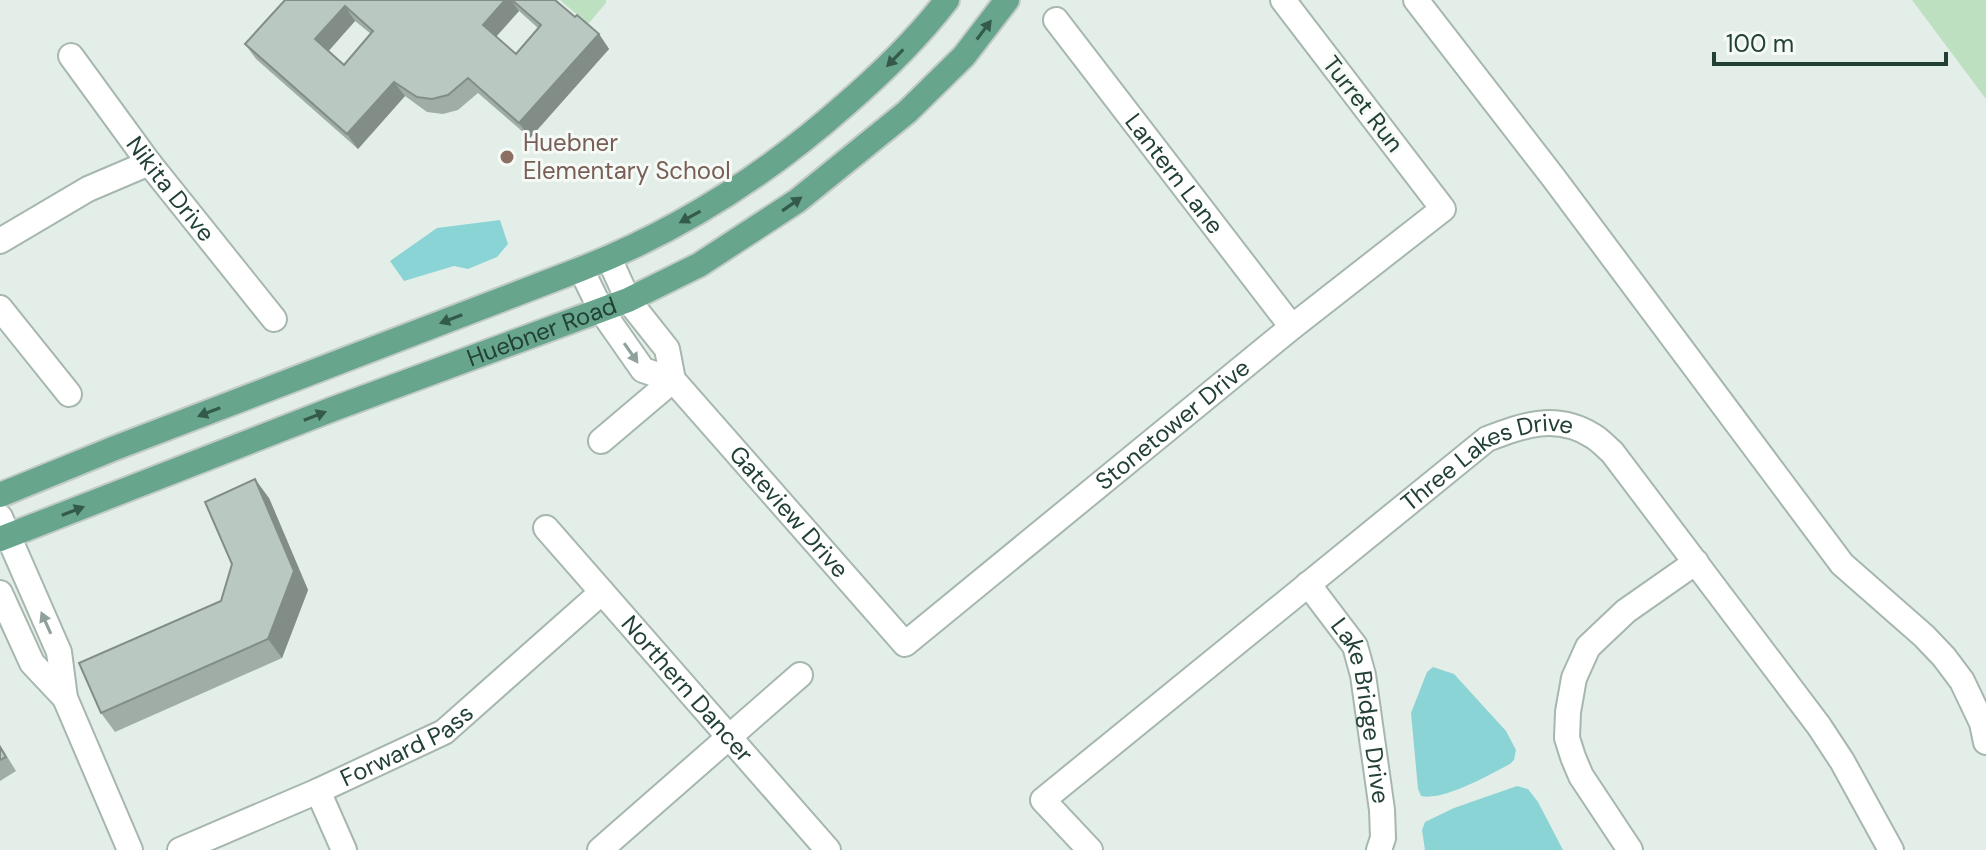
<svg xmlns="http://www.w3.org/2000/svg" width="1986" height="850" font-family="'DM Sans',sans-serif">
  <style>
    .green { fill: #bde0c1 }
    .water { fill: #8bd4d5 }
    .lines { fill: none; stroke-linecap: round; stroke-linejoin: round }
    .minor-casing { stroke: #a6b7ae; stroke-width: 28 }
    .major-casing { stroke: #c1cac6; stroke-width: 28 }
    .minor { stroke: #fff; stroke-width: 24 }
    .major { stroke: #67a58d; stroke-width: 24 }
    .wall { fill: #9fada6; fill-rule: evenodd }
    .shaded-wall { fill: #828d87 }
    .building { fill: #b9c9c1; stroke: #828d87; stroke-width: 2; fill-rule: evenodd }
    .oneway { fill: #335a4a }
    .oneway2 { fill: #90a09a }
    .education-dot { fill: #8d6e63; stroke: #f5faf7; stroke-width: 3 }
    .labels { text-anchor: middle; stroke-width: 6; stroke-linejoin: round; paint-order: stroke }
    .street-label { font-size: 24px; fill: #224134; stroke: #f5faf7 }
    .education-label { font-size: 24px; fill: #785e54; stroke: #f5faf7; text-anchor: start }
  </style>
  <rect width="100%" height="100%" fill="#e4eee8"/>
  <g class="green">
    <polygon points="560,0 606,0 606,3 588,24"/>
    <polygon points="1912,0 1986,0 1986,99"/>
  </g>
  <g class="water">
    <polygon points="500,220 508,244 497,257 468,269 454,266 404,281 390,261 437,228"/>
    <path d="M1433,667L1454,674L1506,731L1516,750L1514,760L1510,764C1489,775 1444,801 1421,796L1418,789L1411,713L1427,672Z"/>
    <polygon points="1517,786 1528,789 1538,802 1563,850 1425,850 1422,830 1425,822 1454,808"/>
  </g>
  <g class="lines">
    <defs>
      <g id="minor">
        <polyline points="1416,0 1553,177 1842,564 1924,636 1944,657 1962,681 1982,723 1986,742"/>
        <path id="s1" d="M1056,20L1292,327"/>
        <path id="s2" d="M71,56L149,163L274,319"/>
        <polyline points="0,241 88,189 149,163"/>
        <polyline points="609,258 628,300 667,349 673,380"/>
        <path id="s3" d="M581,269L601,310L643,370L673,380L905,644L1292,327L1443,209L1283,0"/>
        <polyline points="0,308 69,394"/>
        <polyline points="601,441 673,380"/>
        <polyline points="0,517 59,652 65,698 130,850"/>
        <path id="s4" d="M546,528L828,850"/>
        <path id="s5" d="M1308,584L1355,646L1363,675L1382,810L1383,838L1379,850"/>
        <polyline points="0,593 32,663 65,698"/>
        <polyline points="318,791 344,850"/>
        <path id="s6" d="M180,850L318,791L444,732L602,592"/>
        <polyline points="600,850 800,675"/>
        <path id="s7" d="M1090,850L1043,800L1487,439C1524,425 1556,413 1593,436C1600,440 1606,447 1612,452L1819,726L1842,761L1891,850"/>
        <polyline points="1630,850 1581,776 1573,757 1567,738 1568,712 1574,678 1588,647 1608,628 1626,611 1696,562"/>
      </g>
      <g id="major">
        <path d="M0,495L115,448L581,269C678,231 767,174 845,105C882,73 917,39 947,0"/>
        <path id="s8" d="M0,539L333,409L628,300L699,265L797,201L907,112L964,56L1007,0"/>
      </g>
    </defs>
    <use href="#minor" class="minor-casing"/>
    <use href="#major" class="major-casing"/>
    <use href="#minor" class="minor"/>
    <use href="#major" class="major"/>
  </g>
  <g class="wall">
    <path d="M285,0H555L575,17L599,34L609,49L530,138L478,93L458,110L443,114L427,112L405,96L358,149L256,59L245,44ZM519,11L538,28L516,54L496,37ZM355,21L371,34L344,65L328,51Z"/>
    <polygon points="269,498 308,590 282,658 115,732 101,713 221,601"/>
    <polygon points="0,745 16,771 0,781"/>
  </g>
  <g class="shaded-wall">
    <polygon points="505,0 511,0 519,11 493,40 483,25"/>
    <polygon points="345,6 355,21 326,54 315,39"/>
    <polygon points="599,34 609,49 530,138 519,123"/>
    <polygon points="394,82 405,96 358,149 347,134"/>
    <polygon points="255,479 269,498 308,590 282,658 268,639"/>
  </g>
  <g class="building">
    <path d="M285,0H505L483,25L516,54L541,25L512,0H555L575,17L577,15L599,34L519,123L468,78L448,95L432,99L417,97L394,82L347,134L245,44ZM345,6L373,31L344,65L315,39Z"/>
    <polygon points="255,479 294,571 268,639 101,713 79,663 221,601 232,564 205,502"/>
    <polygon points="0,747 6,757 0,760"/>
  </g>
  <defs><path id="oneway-solid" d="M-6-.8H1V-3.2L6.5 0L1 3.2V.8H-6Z" transform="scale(2)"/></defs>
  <g class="oneway">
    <use href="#oneway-solid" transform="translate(984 30) rotate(-53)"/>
    <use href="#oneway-solid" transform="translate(895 58) rotate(134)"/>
    <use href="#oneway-solid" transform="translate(792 204) rotate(-35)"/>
    <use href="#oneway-solid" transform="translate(690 217) rotate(151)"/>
    <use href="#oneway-solid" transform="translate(451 319) rotate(159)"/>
    <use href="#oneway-solid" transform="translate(209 412) rotate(159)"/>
    <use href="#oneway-solid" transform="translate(315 416) rotate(-21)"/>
    <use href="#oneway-solid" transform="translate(73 511) rotate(-21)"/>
  </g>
  <g class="oneway2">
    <use href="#oneway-solid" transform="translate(631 353) rotate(55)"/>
    <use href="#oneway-solid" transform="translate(46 623) rotate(-114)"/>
  </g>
  <circle class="education-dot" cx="507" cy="157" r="8"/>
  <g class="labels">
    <g class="street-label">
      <text transform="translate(1363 104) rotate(52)" y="8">Turret Run</text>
      <text dy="8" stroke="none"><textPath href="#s1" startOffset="194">Lantern Lane</textPath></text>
      <text dy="8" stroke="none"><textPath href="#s2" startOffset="166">Nikita Drive</textPath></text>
      <text dy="8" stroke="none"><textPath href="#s8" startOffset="580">Huebner Road</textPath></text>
      <text dy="8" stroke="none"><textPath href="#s3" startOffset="848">Stonetower Drive</textPath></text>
      <text dy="8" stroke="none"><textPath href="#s7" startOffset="632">Three Lakes Drive</textPath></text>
      <text dy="8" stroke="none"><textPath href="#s3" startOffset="326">Gateview Drive</textPath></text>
      <text dy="8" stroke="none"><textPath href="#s4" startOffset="214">Northern Dancer</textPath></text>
      <text dy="8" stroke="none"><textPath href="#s5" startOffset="142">Lake Bridge Drive</textPath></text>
      <text dy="8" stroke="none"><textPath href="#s6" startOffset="250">Forward Pass</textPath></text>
    </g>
    <g class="education-label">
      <text x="523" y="151">Huebner<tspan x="523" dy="28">Elementary School</tspan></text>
    </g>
  </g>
  <path d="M1714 52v12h232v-12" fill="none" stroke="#224134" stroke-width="4"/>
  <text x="1726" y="52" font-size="24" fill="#224134" stroke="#f5faf7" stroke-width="6" paint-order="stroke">100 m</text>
</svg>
